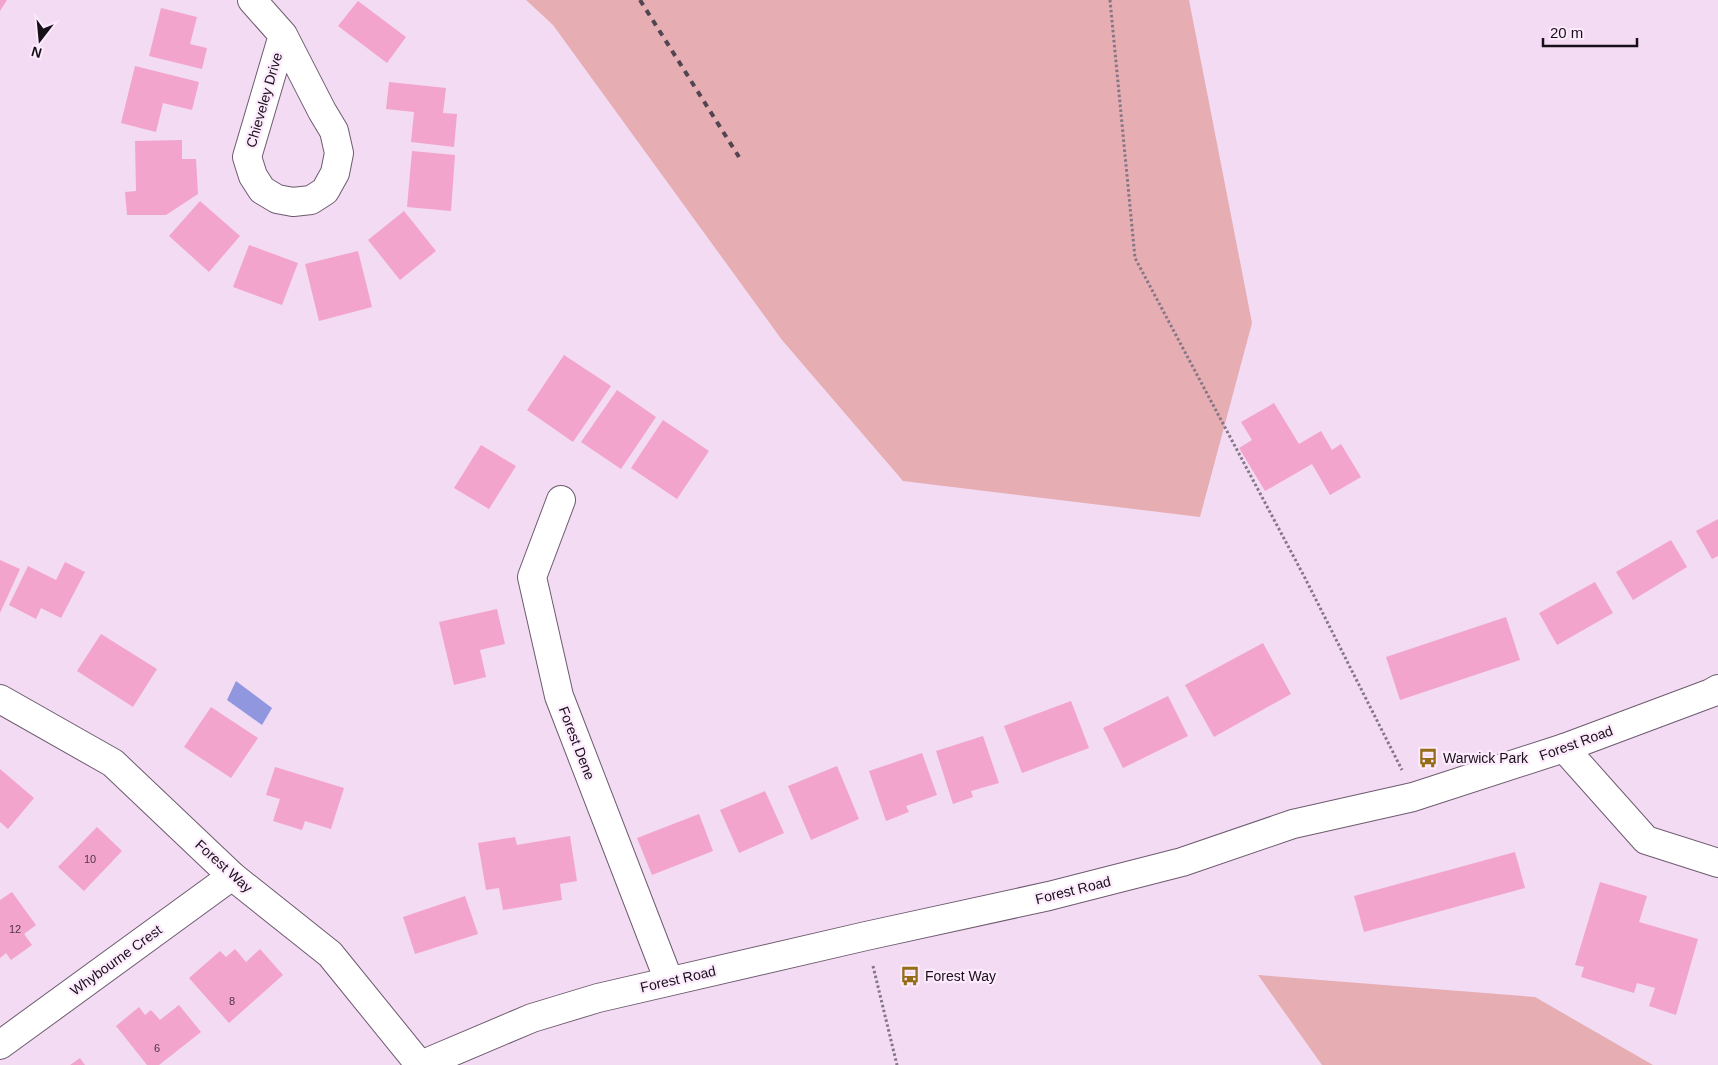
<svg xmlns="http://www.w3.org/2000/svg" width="1718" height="1065" font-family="Arial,sans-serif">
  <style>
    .green { fill: #e6adb3 }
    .water { fill: #9097de }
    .building { fill: #f3a4cc }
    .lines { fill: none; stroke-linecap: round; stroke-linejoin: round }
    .minor-casing { stroke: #6e5b6f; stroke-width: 30 }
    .tertiary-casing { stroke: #6e5b6f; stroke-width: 30 }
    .path { stroke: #857686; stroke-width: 3; stroke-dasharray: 2.5 2.5; stroke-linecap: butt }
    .minor { stroke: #fff; stroke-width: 28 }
    .tertiary { stroke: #fff; stroke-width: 28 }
    .rail { stroke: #514551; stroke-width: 4; stroke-dasharray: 6 6; stroke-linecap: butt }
    .labels { text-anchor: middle; stroke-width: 4.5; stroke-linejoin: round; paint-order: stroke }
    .number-label { font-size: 11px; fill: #4f3545 }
    .street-label { font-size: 14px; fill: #181018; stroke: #fdeafd }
    .poi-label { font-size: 14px; fill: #181018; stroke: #fdeafd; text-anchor: start }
  </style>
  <rect width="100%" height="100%" fill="#f2dbf3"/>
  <g class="green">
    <polygon points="526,0 1189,0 1252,323 1200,517 903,481 782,340 553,25"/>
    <polygon points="1258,975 1535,997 1653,1065 1322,1065"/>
  </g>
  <polygon class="water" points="236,681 272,708 262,725 227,700"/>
  <g class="building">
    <polygon points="0,0 7,0 0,11"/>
    <polygon points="358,1 406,37 387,63 338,26"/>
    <polygon points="161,8 197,17 190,44 207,48 202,69 149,56"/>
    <polygon points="135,66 199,82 192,110 163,103 156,132 121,123"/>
    <polygon points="389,82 446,88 443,113 457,114 454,147 411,142 414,112 386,109"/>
    <polygon points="182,140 182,159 196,159 198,194 166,215 127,215 125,192 136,191 135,141"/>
    <polygon points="412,151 455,155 451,211 407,207"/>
    <polygon points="200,201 240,236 209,272 169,236"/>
    <polygon points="404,211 436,251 400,280 368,240"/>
    <polygon points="249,245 298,263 282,305 233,287"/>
    <polygon points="358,251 372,307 319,321 305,264"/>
    <polygon points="564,355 611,386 573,442 527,410"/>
    <polygon points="617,390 656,417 621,469 581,442"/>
    <polygon points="1274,403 1299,444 1321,431 1332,450 1341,444 1361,477 1330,495 1312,464 1265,491 1239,448 1252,440 1241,422"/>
    <polygon points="663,420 709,451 677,499 631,468"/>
    <polygon points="481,445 516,466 489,509 454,488"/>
    <polygon points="1718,519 1718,556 1712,559 1696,531"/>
    <polygon points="1671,540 1687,567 1633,600 1616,572"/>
    <polygon points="0,560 20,569 0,613"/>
    <polygon points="65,562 85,572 61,618 41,608 36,619 9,605 28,566 56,580"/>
    <polygon points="1595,582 1613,613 1557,645 1539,613"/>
    <polygon points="497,609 505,644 480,650 486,677 454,685 439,622"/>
    <polygon points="1506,617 1520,660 1400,700 1386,657"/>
    <polygon points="101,634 157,669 133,707 77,671"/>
    <polygon points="1263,643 1291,694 1214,737 1185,685"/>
    <polygon points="1168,696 1188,736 1123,768 1103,728"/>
    <polygon points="1071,701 1089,748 1022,773 1004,726"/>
    <polygon points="211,707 258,738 231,778 184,747"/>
    <polygon points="983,736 999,783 971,791 973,797 953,804 936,751"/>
    <polygon points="922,753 937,795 906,806 909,812 886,821 869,771"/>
    <polygon points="837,766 859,819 811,840 788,786"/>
    <polygon points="275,767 344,788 331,829 305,821 302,830 273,821 280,799 266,795"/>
    <polygon points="0,769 34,798 8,829 0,822"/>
    <polygon points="765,791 784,833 739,853 720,810"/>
    <polygon points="699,814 713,851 652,875 637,838"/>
    <polygon points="97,827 122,851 84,891 58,867"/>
    <polygon points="570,836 577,881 560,884 562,900 503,910 499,888 486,890 478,843 515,837 517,845"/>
    <polygon points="1515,852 1525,888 1364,932 1354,896"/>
    <polygon points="1600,882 1647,896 1639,922 1698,939 1676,1015 1649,1006 1655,988 1637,983 1634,993 1581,977 1584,967 1575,965"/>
    <polygon points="12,892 36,925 24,934 32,945 11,960 6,953 0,958 0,900"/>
    <polygon points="465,896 478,934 415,954 403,917"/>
    <polygon points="235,949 246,962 260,949 283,975 229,1023 189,978 220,951 226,957"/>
    <polygon points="179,1005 201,1032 159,1065 147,1065 116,1026 139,1007 145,1015 151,1010 160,1020"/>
    <polygon points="80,1058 85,1065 70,1065"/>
  </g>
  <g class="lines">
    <defs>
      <g id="minor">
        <polyline points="252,0 283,35 322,111 334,131 339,153 335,173 325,191 311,200 293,202 277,199 262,190 253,176 247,157 283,35"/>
        <polyline points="561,500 532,577 559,696 669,981"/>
        <polyline points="0,699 113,763 232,876 330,954 420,1065"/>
        <polyline points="1564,748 1646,840 1718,863"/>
        <polyline points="0,1045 232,876"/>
      </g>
      <polyline id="tertiary" points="421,1065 532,1018 598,998 866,936 1049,896 1182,862 1293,824 1413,797 1564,748 1711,693 1718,689"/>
    </defs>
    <use href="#minor" class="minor-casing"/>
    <use href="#tertiary" class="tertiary-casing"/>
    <g class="path">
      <polyline points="1110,0 1135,258 1305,578 1402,770"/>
      <polyline points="873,966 897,1065"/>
    </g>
    <use href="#minor" class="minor"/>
    <use href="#tertiary" class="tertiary"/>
    <polyline class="rail" points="640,0 739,157"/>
  </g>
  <defs>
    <symbol id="bus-bare" viewBox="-9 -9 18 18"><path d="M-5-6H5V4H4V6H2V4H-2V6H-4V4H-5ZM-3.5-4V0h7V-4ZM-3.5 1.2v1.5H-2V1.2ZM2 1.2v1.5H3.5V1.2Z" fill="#956c17" stroke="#fdeafd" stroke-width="2.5" paint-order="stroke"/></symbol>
  </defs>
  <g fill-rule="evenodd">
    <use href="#bus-bare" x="1414" y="744" width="28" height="28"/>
    <use href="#bus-bare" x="896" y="962" width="28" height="28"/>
  </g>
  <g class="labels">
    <g class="number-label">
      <text x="90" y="863">10</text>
      <text x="15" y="933">12</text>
      <text x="232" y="1005">8</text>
      <text x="157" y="1052">6</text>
    </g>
    <g class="street-label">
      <text transform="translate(264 100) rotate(-74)" y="5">Chieveley Drive</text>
      <text transform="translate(577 743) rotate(69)" y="5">Forest Dene</text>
      <text transform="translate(1576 743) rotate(-20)" y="5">Forest Road</text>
      <text transform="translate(224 866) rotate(42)" y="5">Forest Way</text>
      <text transform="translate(1073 890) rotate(-14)" y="5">Forest Road</text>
      <text transform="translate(116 960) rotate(-36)" y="5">Whybourne Crest</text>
      <text transform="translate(678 979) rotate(-13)" y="5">Forest Road</text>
    </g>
    <g class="poi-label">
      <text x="1443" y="763">Warwick Park</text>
      <text x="925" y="981">Forest Way</text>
    </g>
  </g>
  <g transform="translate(40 40) rotate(196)" stroke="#fdeafd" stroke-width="4" paint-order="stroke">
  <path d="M0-4L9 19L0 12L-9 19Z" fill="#181018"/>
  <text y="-8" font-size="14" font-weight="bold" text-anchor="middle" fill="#181018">N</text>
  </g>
  <path d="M1543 38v8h94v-8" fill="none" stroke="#181018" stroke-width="2.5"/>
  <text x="1550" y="38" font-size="15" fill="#181018" stroke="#fdeafd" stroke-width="4" paint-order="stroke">20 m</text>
</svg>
